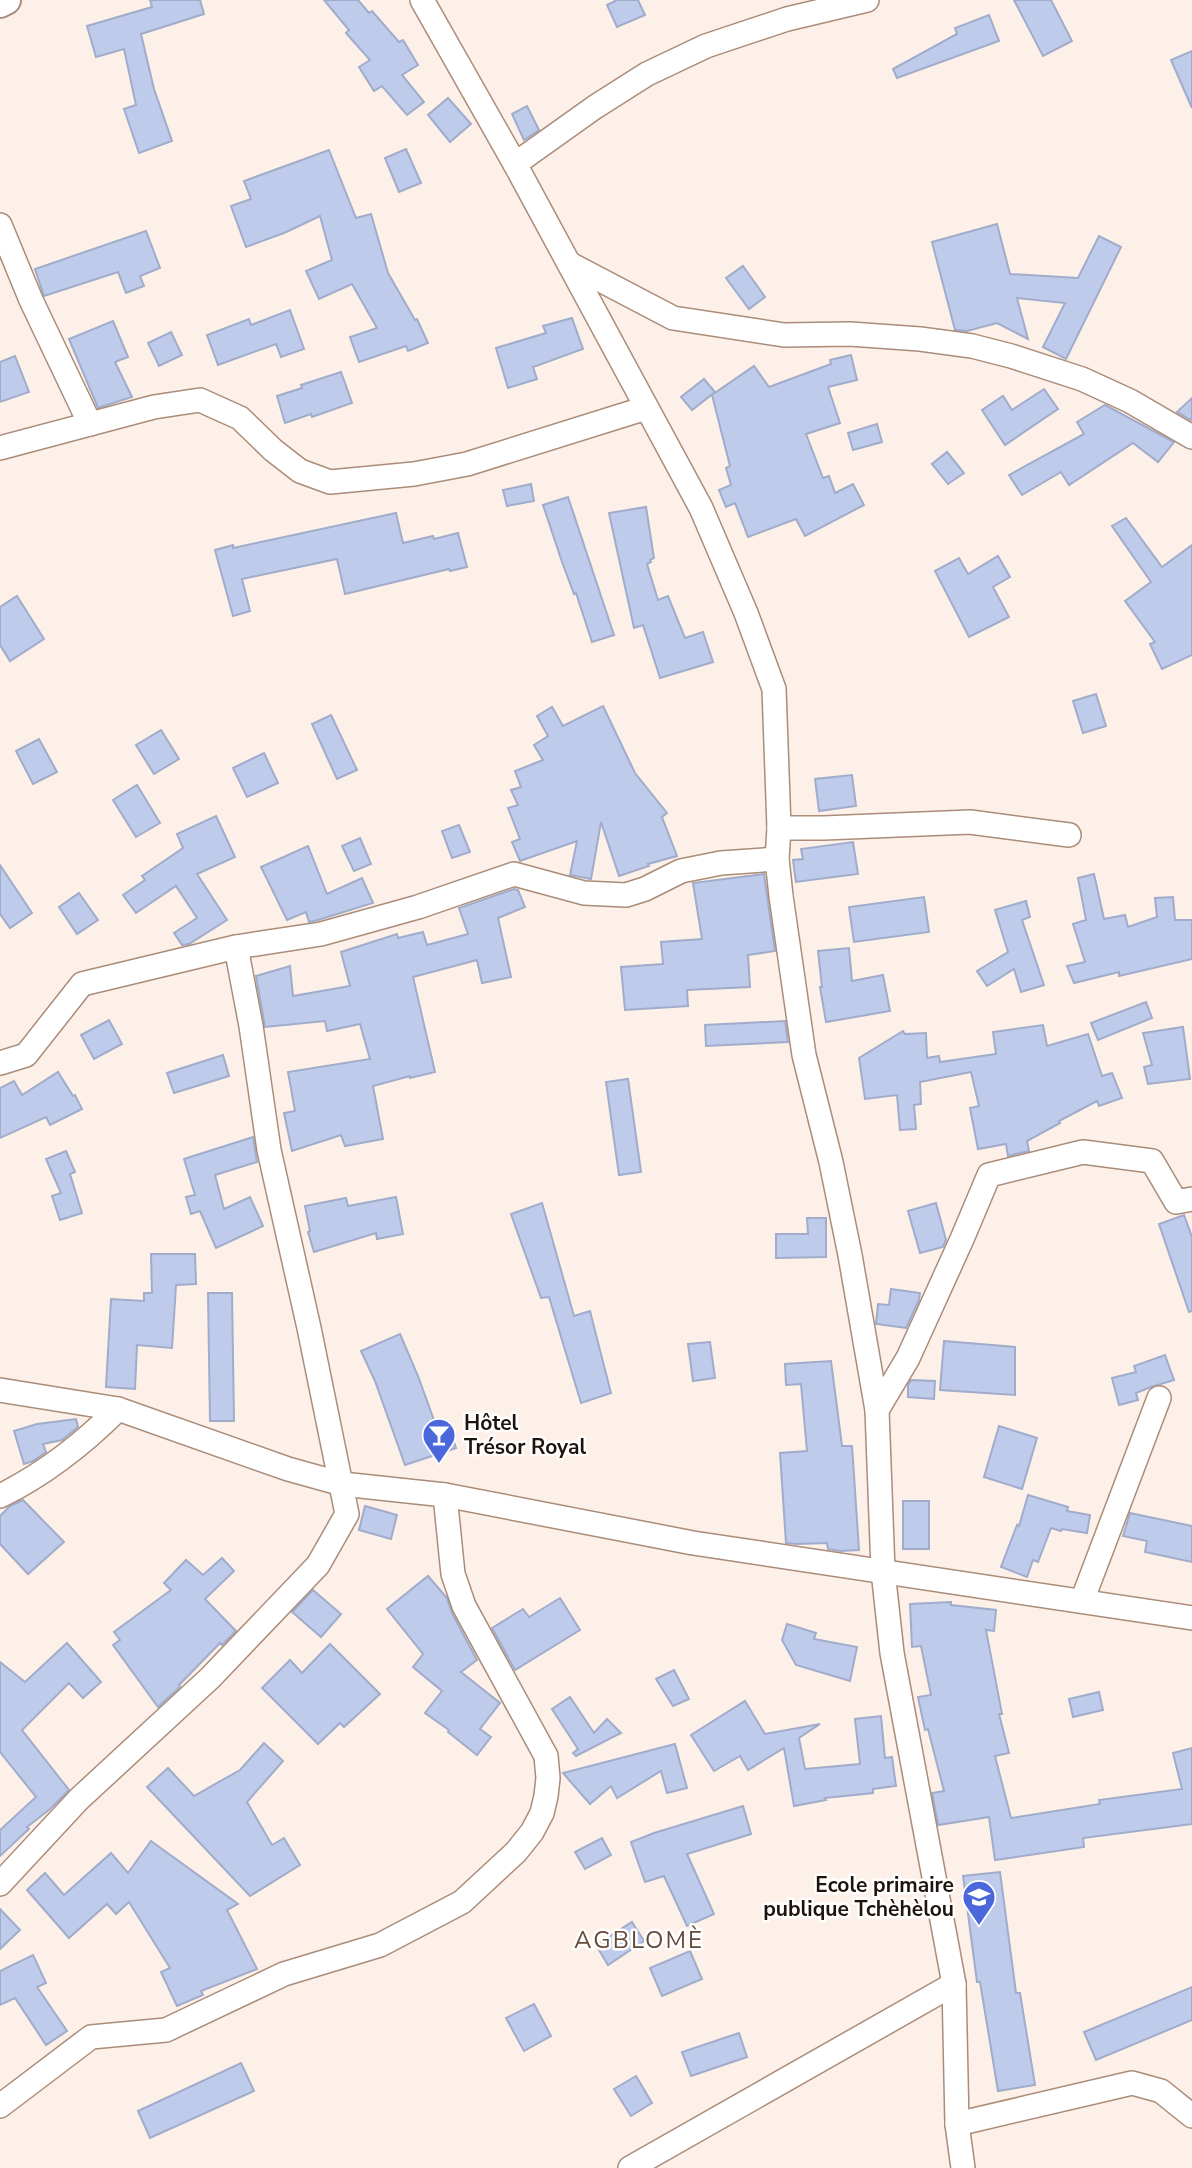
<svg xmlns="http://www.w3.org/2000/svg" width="1192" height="2168" font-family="'Nunito Sans',sans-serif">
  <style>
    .building { fill: #bfcbeb; stroke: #a0acca; stroke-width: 2 }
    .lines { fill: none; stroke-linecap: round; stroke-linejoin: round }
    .minor-casing { stroke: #aa8c79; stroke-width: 26 }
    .tertiary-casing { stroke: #aa8c79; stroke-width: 32 }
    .minor { stroke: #fff; stroke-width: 23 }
    .tertiary { stroke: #fff; stroke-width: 28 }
    .labels { text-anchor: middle; stroke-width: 5; stroke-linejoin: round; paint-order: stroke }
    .poi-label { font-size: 21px; font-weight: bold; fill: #1f140d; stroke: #fff; text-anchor: start }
    .quarter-label { font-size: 24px; letter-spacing: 2px; fill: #654a39; stroke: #fff }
  </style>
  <rect width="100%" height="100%" fill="#fdf0e8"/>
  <g class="building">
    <polygon points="150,0 200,0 204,14 141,34 154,89 172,141 139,153 124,109 136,105 124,49 96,57 87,26 152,7"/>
    <polygon points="324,0 358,0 369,13 372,11 399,42 403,40 418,65 402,75 424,102 407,115 382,86 374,91 359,67 370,60 346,33 349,30"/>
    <polygon points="617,0 638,0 645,15 617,27 607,5"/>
    <polygon points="1014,0 1051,0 1072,41 1043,56"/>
    <polygon points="989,15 999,41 897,78 893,69 957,34 955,28"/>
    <polygon points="1192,51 1192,108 1171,60"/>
    <polygon points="448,98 471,124 450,142 428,115"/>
    <polygon points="527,106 539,130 524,140 512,114"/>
    <polygon points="406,149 421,183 399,192 385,158"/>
    <polygon points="329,150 356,218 371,214 388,273 415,320 417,319 428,343 408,351 406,346 359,362 350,337 377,328 352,284 319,299 306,271 332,260 320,216 284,233 246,247 231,206 251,199 244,181"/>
    <polygon points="997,224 1010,274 1078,278 1099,236 1121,247 1066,359 1043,347 1065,303 1017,298 1028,339 997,323 967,331 955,330 932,242"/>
    <polygon points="146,231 160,268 140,276 144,286 126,293 118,272 44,296 35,269"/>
    <polygon points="743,266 765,297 749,309 726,278"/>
    <polygon points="290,310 304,349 281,357 276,344 218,365 207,335 249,319 251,325"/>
    <polygon points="572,318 583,349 533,367 537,379 508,388 496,348 546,333 543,326"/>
    <polygon points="113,321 128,357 115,362 132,397 98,408 69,339"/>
    <polygon points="171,332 182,355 159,366 148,343"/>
    <polygon points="851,355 857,380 828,387 840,423 806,434 823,478 829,476 835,493 853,484 864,505 805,536 796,519 748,537 735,503 726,507 719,490 731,485 726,468 730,466 712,395 754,366 769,387 831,364 830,360"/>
    <polygon points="15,356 29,392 0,402 0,362"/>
    <polygon points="341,372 352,403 312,417 311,414 285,423 277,396 302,388 301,385"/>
    <polygon points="704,379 715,392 692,410 681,397"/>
    <polygon points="1044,389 1058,409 1005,445 982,410 1003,396 1012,410"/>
    <polygon points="1192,398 1192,418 1191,420 1177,412"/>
    <polygon points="1105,405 1174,442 1158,462 1133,443 1069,485 1061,472 1022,495 1009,475 1084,434 1077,422"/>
    <polygon points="877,424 882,442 853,450 848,433"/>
    <polygon points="947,452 964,473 948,484 932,464"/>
    <polygon points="531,484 534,501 507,506 503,490"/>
    <polygon points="568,497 614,635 592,642 576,593 574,594 562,562 543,505"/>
    <polygon points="646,507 654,558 650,560 651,562 647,564 658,600 668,596 685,638 703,632 713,662 660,678 643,625 634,628 609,513"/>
    <polygon points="396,513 403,543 433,536 434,539 458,533 467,567 450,571 449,569 345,594 337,559 242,579 250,611 233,616 215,550 233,545 233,548"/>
    <polygon points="1126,518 1162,567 1192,545 1192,655 1162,669 1150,644 1155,642 1125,601 1151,582 1112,526"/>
    <polygon points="998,556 1010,577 993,587 1009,617 969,637 935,571 959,558 968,574"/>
    <polygon points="17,596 44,639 10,661 0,645 0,607"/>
    <polygon points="1096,694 1106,726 1083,733 1073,701"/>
    <polygon points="603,706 635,773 667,813 662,817 677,856 648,864 649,866 619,876 601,822 591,879 570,875 577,841 520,861 512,842 520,839 508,808 518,805 511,790 521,787 515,771 543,760 534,745 548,736 537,716 552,707 563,726"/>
    <polygon points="331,715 357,770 337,779 312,724"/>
    <polygon points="161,730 179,759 154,774 136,745"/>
    <polygon points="39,739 57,772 33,784 16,751"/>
    <polygon points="264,753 278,783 247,797 233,768"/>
    <polygon points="852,775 856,806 819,811 815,779"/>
    <polygon points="137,785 160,823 136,837 113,800"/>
    <polygon points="216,816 235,857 197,874 227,920 189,944 182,945 174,933 197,918 176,886 136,913 123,895 145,880 142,876 183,848 177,834"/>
    <polygon points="459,825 470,852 452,858 442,831"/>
    <polygon points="360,838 371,864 354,871 342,846"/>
    <polygon points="853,842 858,874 796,882 793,860 803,859 801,849"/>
    <polygon points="308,846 327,894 362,878 373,903 318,920 309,922 306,912 287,920 261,867"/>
    <polygon points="0,865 32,913 10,928 0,914"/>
    <polygon points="764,874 775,951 748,955 750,987 687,990 688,1006 625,1010 621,967 663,964 661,942 702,939 693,883"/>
    <polygon points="1094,874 1104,919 1125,915 1128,927 1157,917 1155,898 1173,897 1175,920 1192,920 1192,959 1119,976 1119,972 1074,983 1067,966 1085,962 1073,924 1086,920 1078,878"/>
    <polygon points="514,889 518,890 525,907 498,918 511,977 482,983 477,960 413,977 435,1072 410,1078 410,1076 373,1086 383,1139 345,1146 341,1135 292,1151 284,1113 295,1111 288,1072 370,1059 360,1024 327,1031 325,1021 265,1027 256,976 290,966 293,996 350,986 341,952 397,934 398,938 423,932 427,945 468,934 459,908"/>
    <polygon points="79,893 98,920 77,934 59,907"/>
    <polygon points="924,897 929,932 854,942 849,907"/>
    <polygon points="1026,901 1030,917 1022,920 1044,985 1021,992 1014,969 987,986 977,971 1008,952 995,910"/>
    <polygon points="849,948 852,981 883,975 890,1011 826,1022 820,987 822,987 818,951"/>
    <polygon points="1146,1002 1152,1018 1098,1040 1091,1023"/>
    <polygon points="109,1020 122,1044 94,1059 81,1035"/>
    <polygon points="785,1021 788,1042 706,1046 705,1025"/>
    <polygon points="1043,1025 1047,1046 1088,1034 1102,1076 1112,1073 1122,1098 1099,1106 1097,1101 1059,1121 1060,1123 1027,1141 1029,1151 1008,1156 1006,1144 978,1149 970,1108 979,1106 971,1072 920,1082 921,1104 914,1105 916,1129 900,1130 897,1095 865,1099 859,1058 903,1031 905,1034 926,1033 927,1058 939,1056 940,1062 996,1054 993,1032"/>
    <polygon points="1183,1027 1190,1079 1148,1084 1144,1067 1152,1065 1143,1033"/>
    <polygon points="223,1055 229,1076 174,1093 167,1073"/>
    <polygon points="58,1072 73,1096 75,1095 82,1109 50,1125 46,1117 0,1138 0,1088 14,1081 22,1095"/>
    <polygon points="628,1079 641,1172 619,1175 606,1082"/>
    <polygon points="253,1137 257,1162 215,1175 224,1209 250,1197 263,1226 216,1248 200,1211 191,1214 186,1197 195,1195 184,1159"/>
    <polygon points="66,1151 75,1172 70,1174 82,1213 60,1220 52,1196 61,1193 46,1159"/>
    <polygon points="396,1197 403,1234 377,1239 376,1233 314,1252 308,1232 310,1231 305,1206 346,1198 348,1206"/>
    <polygon points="542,1203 574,1316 590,1311 611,1393 581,1403 549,1297 541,1298 511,1214"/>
    <polygon points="936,1203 946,1240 943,1247 920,1253 908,1211"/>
    <polygon points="1184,1215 1192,1237 1192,1311 1189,1312 1159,1224"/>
    <polygon points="807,1218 826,1218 826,1257 776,1258 776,1234 808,1234"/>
    <polygon points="151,1254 195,1254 196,1284 176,1285 172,1348 137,1345 135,1389 106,1387 111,1299 144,1301 144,1293 152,1293"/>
    <polygon points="891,1289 920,1293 919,1300 906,1328 876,1324 878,1304 889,1305"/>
    <polygon points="208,1293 232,1293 234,1421 210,1421"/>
    <polygon points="400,1334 418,1376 438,1431 449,1427 456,1448 405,1465 375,1381 361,1351"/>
    <polygon points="944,1341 1015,1347 1015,1395 940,1390"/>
    <polygon points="710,1342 715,1378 693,1381 688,1344"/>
    <polygon points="1165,1355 1174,1380 1151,1387 1136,1393 1138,1400 1119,1405 1112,1378 1136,1372 1134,1366"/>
    <polygon points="831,1361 842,1446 852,1446 859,1550 840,1551 828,1549 827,1543 797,1544 786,1543 780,1453 807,1451 801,1384 786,1385 785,1364"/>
    <polygon points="911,1380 935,1381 934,1399 908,1397 908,1385"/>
    <polygon points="76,1419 78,1427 62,1440 43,1444 46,1452 33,1461 24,1464 14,1431 37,1424"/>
    <polygon points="999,1426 1037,1438 1022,1489 984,1477"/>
    <polygon points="1028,1495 1068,1507 1067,1511 1090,1515 1087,1533 1062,1529 1061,1531 1051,1528 1038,1562 1033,1560 1027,1577 1001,1567 1017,1525 1019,1526"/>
    <polygon points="23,1500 64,1542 28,1574 0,1544 0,1516 10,1506"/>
    <rect x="903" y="1501" width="26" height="48"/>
    <polygon points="365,1506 397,1515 391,1539 359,1530"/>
    <polygon points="1130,1513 1192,1526 1192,1562 1145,1552 1147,1541 1123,1536"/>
    <polygon points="222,1558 234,1571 205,1599 236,1631 222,1645 220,1643 179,1685 180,1687 158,1707 113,1645 120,1640 114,1632 171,1590 164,1583 186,1560 203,1575"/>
    <polygon points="428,1576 447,1598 452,1613 477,1660 461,1672 500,1703 480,1729 491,1737 477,1755 448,1732 449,1730 425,1713 442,1691 413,1667 423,1654 387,1609"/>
    <polygon points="313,1590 341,1614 321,1637 292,1612"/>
    <polygon points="560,1598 580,1630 515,1670 492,1628 523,1609 529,1617"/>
    <polygon points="951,1602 951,1605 996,1610 994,1631 986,1630 1002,1714 999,1714 1009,1753 995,1756 1011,1818 1100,1804 1099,1800 1182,1789 1173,1753 1192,1748 1192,1824 1083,1838 1084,1847 995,1860 989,1817 938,1825 932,1793 944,1791 928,1729 925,1730 918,1697 931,1695 921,1646 912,1647 910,1604"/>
    <polygon points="787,1624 816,1633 814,1639 857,1647 850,1681 796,1665 782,1640"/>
    <polygon points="67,1643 101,1682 83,1698 69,1683 22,1730 69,1790 50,1809 27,1827 29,1829 0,1856 0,1830 36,1797 0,1752 0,1662 25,1682"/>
    <polygon points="330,1644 380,1694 344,1727 340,1723 318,1744 262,1688 290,1660 302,1673"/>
    <polygon points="674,1670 689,1699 673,1706 656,1679"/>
    <polygon points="1099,1692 1103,1710 1073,1717 1069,1699"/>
    <polygon points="570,1697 594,1733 607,1719 621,1733 576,1756 573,1753 578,1749 552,1709"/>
    <polygon points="745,1701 765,1734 820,1724 799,1738 805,1769 860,1764 855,1719 881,1716 885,1758 892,1757 896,1786 873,1789 873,1793 825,1798 826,1800 794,1806 784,1748 748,1770 740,1756 714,1771 691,1735"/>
    <polygon points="264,1743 283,1761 247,1802 272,1845 284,1838 300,1865 250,1896 147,1787 168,1768 194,1796 240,1770"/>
    <polygon points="675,1744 687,1788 667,1793 661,1771 617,1798 611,1786 590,1804 563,1773"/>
    <polygon points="743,1806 751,1834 687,1854 714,1914 687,1926 664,1876 645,1882 631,1842 654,1833"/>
    <polygon points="602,1838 611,1855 585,1869 575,1852"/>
    <polygon points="151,1841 238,1904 227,1910 257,1969 201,1991 203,1995 177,2006 161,1972 170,1968 129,1902 116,1914 107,1904 69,1938 27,1890 45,1873 64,1895 111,1853 128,1873"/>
    <polygon points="1000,1872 1016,1993 1020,1993 1035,2085 998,2091 980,1982 977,1982 963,1876"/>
    <polygon points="0,1909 20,1930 0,1949"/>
    <polygon points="632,1922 644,1941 608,1965 596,1945"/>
    <polygon points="690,1951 702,1979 662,1996 650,1968"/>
    <polygon points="33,1955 46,1983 37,1987 67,2031 46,2045 15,1998 0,2005 0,1971"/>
    <polygon points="1192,1987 1192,2020 1096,2060 1084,2032"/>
    <polygon points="534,2004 551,2036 524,2051 506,2018"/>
    <polygon points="739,2033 747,2057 691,2076 682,2052"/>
    <polygon points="241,2063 254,2091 150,2138 138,2111"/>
    <polygon points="636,2076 652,2103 631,2116 614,2089"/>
  </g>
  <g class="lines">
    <defs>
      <g id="minor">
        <polyline points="422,0 515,164 701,508 746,613 774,689 779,828 777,859 781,896 804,1055 831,1162 850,1255 877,1410 883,1571 892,1653 954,1984 957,2124 963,2168"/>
        <polyline points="515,164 595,107 647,74 706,46 787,19 867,0"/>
        <polyline points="0,225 31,300 90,424"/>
        <polyline points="570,264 673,318 784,335 850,334 920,339 972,346 1011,356 1082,379 1130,401 1192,437"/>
        <polyline points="0,448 154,407 200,400 240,418 273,450 300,471 330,482 414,474 467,464 646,408"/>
        <polyline points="779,828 824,828 970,822 1069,835"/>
        <polyline points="0,1063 26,1055 82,984 236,947 321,934 418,907 514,874 584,893 626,895 645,889 681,871 721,863 777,859"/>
        <polyline points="0,1390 118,1409 288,1469 342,1484 445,1495 693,1543 1192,1618"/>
        <polyline points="877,1410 908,1358 962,1239 989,1175 1083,1152 1152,1161 1176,1202 1192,1199"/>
        <path d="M0,1496C45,1474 83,1444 118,1409"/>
        <polyline points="1082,1601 1159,1398"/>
        <polyline points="0,1884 79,1799 210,1678 318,1565 347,1514 309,1328 269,1150 251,1026 236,947"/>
        <polyline points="0,2106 91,2037 166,2030 284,1974 380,1945 462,1902 516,1852 532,1832 542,1813 546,1796 548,1778 546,1756 464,1606 453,1574 445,1495"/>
        <polyline points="957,2124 1132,2083 1161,2091 1192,2116"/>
        <polyline points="630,2168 954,1984"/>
      </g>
      <polyline id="tertiary" points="0,3 6,0"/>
    </defs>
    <use href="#minor" class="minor-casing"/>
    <use href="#tertiary" class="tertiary-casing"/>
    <use href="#minor" class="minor"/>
    <use href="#tertiary" class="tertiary"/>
  </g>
  <defs>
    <symbol id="bar-pin" viewBox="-11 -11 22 30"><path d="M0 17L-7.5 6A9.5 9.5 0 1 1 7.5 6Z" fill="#4a68dc" stroke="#fff"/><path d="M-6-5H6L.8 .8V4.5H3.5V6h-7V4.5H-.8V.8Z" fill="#fff"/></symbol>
    <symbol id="school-pin" viewBox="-11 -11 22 30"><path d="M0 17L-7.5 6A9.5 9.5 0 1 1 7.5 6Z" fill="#4a68dc" stroke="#fff"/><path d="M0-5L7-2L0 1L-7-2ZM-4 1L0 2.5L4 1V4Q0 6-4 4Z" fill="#fff"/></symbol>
  </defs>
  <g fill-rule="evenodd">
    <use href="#bar-pin" x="420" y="1416" width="38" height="52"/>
    <use href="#school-pin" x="960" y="1878" width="38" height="52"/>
  </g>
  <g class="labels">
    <g class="poi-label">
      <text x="464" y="1430">Hôtel<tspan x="464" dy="24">Trésor Royal</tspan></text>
      <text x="954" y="1892" text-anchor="end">Ecole primaire<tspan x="954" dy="24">publique Tchèhèlou</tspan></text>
    </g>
    <g class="quarter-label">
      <text x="639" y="1948">AGBLOMÈ</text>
    </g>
  </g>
</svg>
